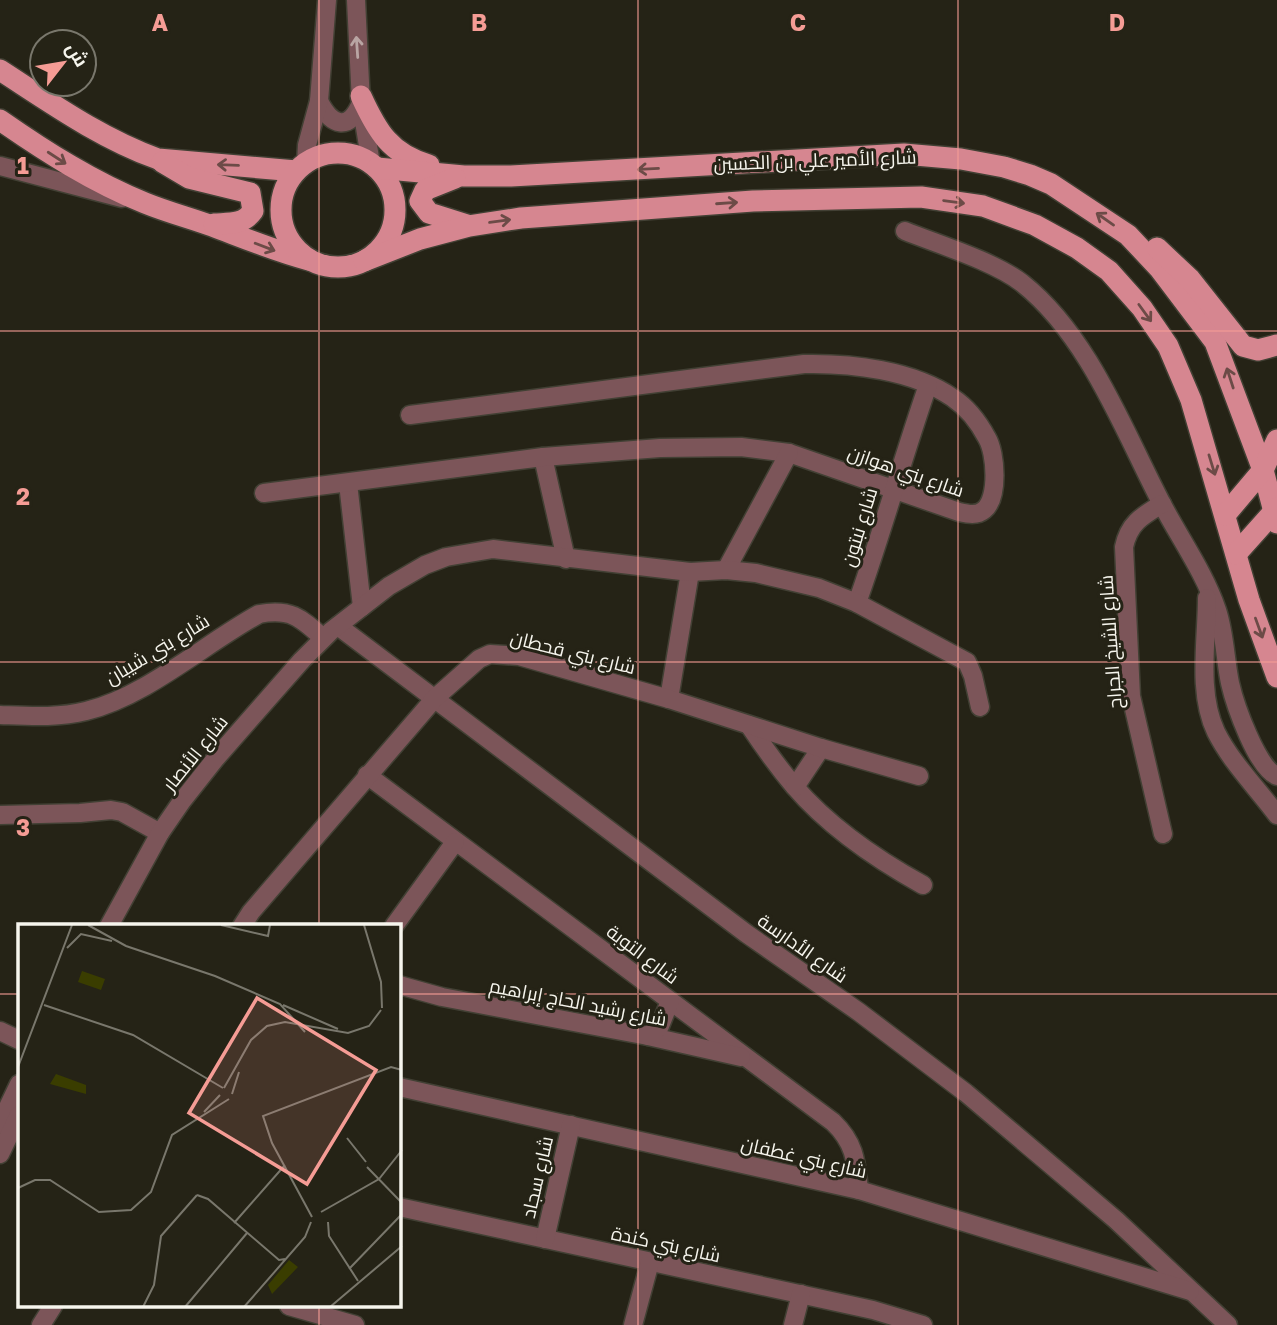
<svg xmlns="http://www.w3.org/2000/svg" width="1277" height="1325" font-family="'Golos Text',Cairo,sans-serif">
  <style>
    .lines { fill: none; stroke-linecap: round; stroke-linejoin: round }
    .minor-casing { stroke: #424034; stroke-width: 21 }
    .major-casing { stroke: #424034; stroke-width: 24 }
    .minor { stroke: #7c5559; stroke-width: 18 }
    .major { stroke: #d68690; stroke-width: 21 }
    .oneway { stroke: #b9a5a3 }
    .oneway2 { stroke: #6c4b47 }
    .grid { fill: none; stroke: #f59c95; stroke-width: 2; stroke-opacity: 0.55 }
    .labels { text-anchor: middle; stroke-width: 6; stroke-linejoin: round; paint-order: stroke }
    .street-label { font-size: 19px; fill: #f6f5ed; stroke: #252316 }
    .inset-road { fill: none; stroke: #79776c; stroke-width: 2 }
    .view { fill: #f59c95; fill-opacity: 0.15; stroke: #f59c95; stroke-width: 3.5 }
    .inset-edge { fill: none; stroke: #f6f5ed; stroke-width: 3.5 }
    .grid-label { font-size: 23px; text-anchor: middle; font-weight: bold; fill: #f59c95; stroke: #252316; stroke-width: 6; stroke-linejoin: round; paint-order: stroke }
  </style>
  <rect width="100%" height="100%" fill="#252316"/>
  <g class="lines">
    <defs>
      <g id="minor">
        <polyline points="356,0 361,103 371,164"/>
        <path d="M319,101C331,126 349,132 361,103"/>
        <polyline points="306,163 307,145 319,101 327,0"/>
        <polyline points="0,166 122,198"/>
        <path d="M905,231C940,245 993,261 1022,283C1090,337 1124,432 1163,506C1181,540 1205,574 1217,610C1225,634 1225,659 1230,683C1235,705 1257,768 1277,776"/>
        <polyline points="543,457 566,559"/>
        <polyline points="348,483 362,607"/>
        <path d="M264,493L543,457L660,448L741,447L789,453L959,512C968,514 977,516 984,510C999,498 996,453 987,438C979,423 968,408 953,398C913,370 851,363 804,364L410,415"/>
        <path d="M1162,504C1142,516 1129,523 1124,547L1131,696L1163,834"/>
        <polyline points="726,570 789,453"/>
        <path d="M1207,598C1207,640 1197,692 1216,732C1231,762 1257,788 1277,815"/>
        <path d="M857,603C883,530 903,457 928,385"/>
        <polyline points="338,626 747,934 859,1012 966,1093 1116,1220 1228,1325"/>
        <polyline points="669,699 690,572"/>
        <path d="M0,715C29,716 58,718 86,711C147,696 204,644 259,614C291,608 301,618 323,638"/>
        <path d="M749,725C763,746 778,767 794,786C830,828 876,859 923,885"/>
        <path d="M367,775L833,1122C855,1143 856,1161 859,1190"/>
        <polyline points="795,787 821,748"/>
        <polyline points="0,815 80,813 111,810 122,812 160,833"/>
        <polyline points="109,926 160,833 182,801 216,758 302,660 331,631 389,586 425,565 446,557 493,549 690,572 726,570 756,573 819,588 857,603 967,662 973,676 980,707"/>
        <polyline points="242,926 251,912 435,698 479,659 490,654 519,656 669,699 821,748 919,776"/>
        <polyline points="394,926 455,842"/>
        <polyline points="399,985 442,997 648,1036 741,1057"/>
        <polyline points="0,1031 19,1040"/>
        <polyline points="648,1036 660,1026 670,1001"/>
        <polyline points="399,1087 859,1190 1190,1291"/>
        <polyline points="0,1124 19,1084"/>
        <polyline points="0,1154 19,1115"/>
        <polyline points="399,1207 873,1310 923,1325"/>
        <polyline points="545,1239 571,1125"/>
        <polyline points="289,1306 355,1325"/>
        <polyline points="41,1325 53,1306"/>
        <polyline points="633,1325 650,1262"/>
        <polyline points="793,1325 801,1294"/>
      </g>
      <g id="major">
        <path d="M0,70C51,103 100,138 158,159L296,171"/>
        <path d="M361,96C377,131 390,154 429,165"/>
        <path d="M0,120C46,152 93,182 145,203C167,212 190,218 212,226C244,238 275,251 309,260"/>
        <circle cx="338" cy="210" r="57"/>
        <path d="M162,162L189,178L250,193L253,211C243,225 230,223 214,224"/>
        <polyline points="377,168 464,176 511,176 904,154 961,159 1004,167 1030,175 1051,184 1128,235 1159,268 1215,342 1263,470 1277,523"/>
        <polyline points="455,178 425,190 420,201 429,213 467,225"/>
        <polyline points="1157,248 1190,279 1243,346 1258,350 1277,345"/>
        <polyline points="364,261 420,239 469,226 521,218 753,201 921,197 983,206 1035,225 1077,248 1109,271 1142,308 1168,346 1191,400 1249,600 1277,677"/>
        <polyline points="1225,515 1263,470 1277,440"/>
        <polyline points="1236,554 1277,508"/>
      </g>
    </defs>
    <use href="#minor" class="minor-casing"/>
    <use href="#major" class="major-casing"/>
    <use href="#minor" class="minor"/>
    <use href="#major" class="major"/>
  </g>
  <defs><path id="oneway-shaft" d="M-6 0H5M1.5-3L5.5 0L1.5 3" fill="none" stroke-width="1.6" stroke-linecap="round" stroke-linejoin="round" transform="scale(1.75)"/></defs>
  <use class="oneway" href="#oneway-shaft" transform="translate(357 47) rotate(-94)"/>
  <g class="oneway2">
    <use href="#oneway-shaft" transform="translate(57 158) rotate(33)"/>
    <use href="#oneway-shaft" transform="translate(228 165) rotate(-178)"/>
    <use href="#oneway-shaft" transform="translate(648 169) rotate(177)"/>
    <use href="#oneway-shaft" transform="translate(954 202) rotate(8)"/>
    <use href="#oneway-shaft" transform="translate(727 203) rotate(-4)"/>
    <use href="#oneway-shaft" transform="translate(1105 219) rotate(-145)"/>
    <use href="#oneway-shaft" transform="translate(500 221) rotate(-8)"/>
    <use href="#oneway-shaft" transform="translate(265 247) rotate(21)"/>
    <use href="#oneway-shaft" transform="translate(1145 313) rotate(54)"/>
    <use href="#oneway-shaft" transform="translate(1230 378) rotate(-108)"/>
    <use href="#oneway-shaft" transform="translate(1212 465) rotate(73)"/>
    <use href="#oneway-shaft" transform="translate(1259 628) rotate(70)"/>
  </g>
  <path class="grid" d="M319,0V926M638,0V1325M958,0V1325M0,331H1277M0,662H1277M0,994H19M399,994H1277M319,1306V1325"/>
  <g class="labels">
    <g class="street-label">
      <text transform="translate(815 160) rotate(-2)" y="7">شارع الأمير علي بن الحسين</text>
      <text transform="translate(906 471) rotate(19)" y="7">شارع بني هوازن</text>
      <text transform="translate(859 527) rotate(-73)" y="7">شارع نبتون</text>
      <text transform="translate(1110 642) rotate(-94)" y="7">شارع الشيخ الجراح</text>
      <text transform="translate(157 649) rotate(-31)" y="7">شارع بني شيبان</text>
      <text transform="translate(573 652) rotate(14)" y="7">شارع بني قحطان</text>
      <text transform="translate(195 753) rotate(-51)" y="7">شارع الأنصار</text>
      <text transform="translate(803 948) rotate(35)" y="7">شارع الأدارسة</text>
      <text transform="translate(643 954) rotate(37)" y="7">شارع التوبة</text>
      <text transform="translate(578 1002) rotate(11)" y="7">شارع رشيد الحاج إبراهيم</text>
      <text transform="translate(804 1157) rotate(13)" y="7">شارع بني غطفان</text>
      <text transform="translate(537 1177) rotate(-77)" y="7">شارع سجاد</text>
      <text transform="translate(666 1244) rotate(12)" y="7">شارع بني كندة</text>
    </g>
  </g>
  <g transform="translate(18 924)">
    <rect width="383" height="383" fill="#252316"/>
    <path d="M64,47L87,55L83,66L60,58ZM38,150L68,161V170L32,160ZM271,336L280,343L254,370L250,361Z" fill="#3a3d00"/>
    <path class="inset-road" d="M70,1L108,22L197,52L262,80L287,108M203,1L250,12L252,1M346,1L363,58L364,84M49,24L63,10L94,17M26,81L115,111L205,164M265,81L320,105M0,143L54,1M206,164L233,116L249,102L267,98L330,109L351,102L363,86M214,170L221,148M186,188L202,171M329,214L348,238M349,243L384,279M0,264L17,256H32L81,288L113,286L133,268L154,211L211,175M179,271L190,275L261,336L267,335M303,288L361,255L384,226M294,293L254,219L245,192L373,143L384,146M310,298L311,312L340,357M216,299L267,241M331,345L384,290M125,383L136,361L143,312L179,271M167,383L229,309M226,383L287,313L293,298M312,383L384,322"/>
    <path class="view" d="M239,74L358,146L289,260L171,189Z"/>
    <rect width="383" height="383" class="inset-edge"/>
  </g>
  <g class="grid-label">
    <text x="160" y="31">A</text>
    <text x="479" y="31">B</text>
    <text x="798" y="31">C</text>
    <text x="1117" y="31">D</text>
    <text x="23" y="174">1</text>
    <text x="23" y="505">2</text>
    <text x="23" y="836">3</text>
  </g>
  <g transform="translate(63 63) rotate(59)"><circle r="33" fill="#252316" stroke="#79776c" stroke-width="2"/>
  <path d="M0-5L12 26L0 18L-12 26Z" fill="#f59c95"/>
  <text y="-10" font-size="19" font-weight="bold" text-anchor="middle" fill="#f6f5ed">ش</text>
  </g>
</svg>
